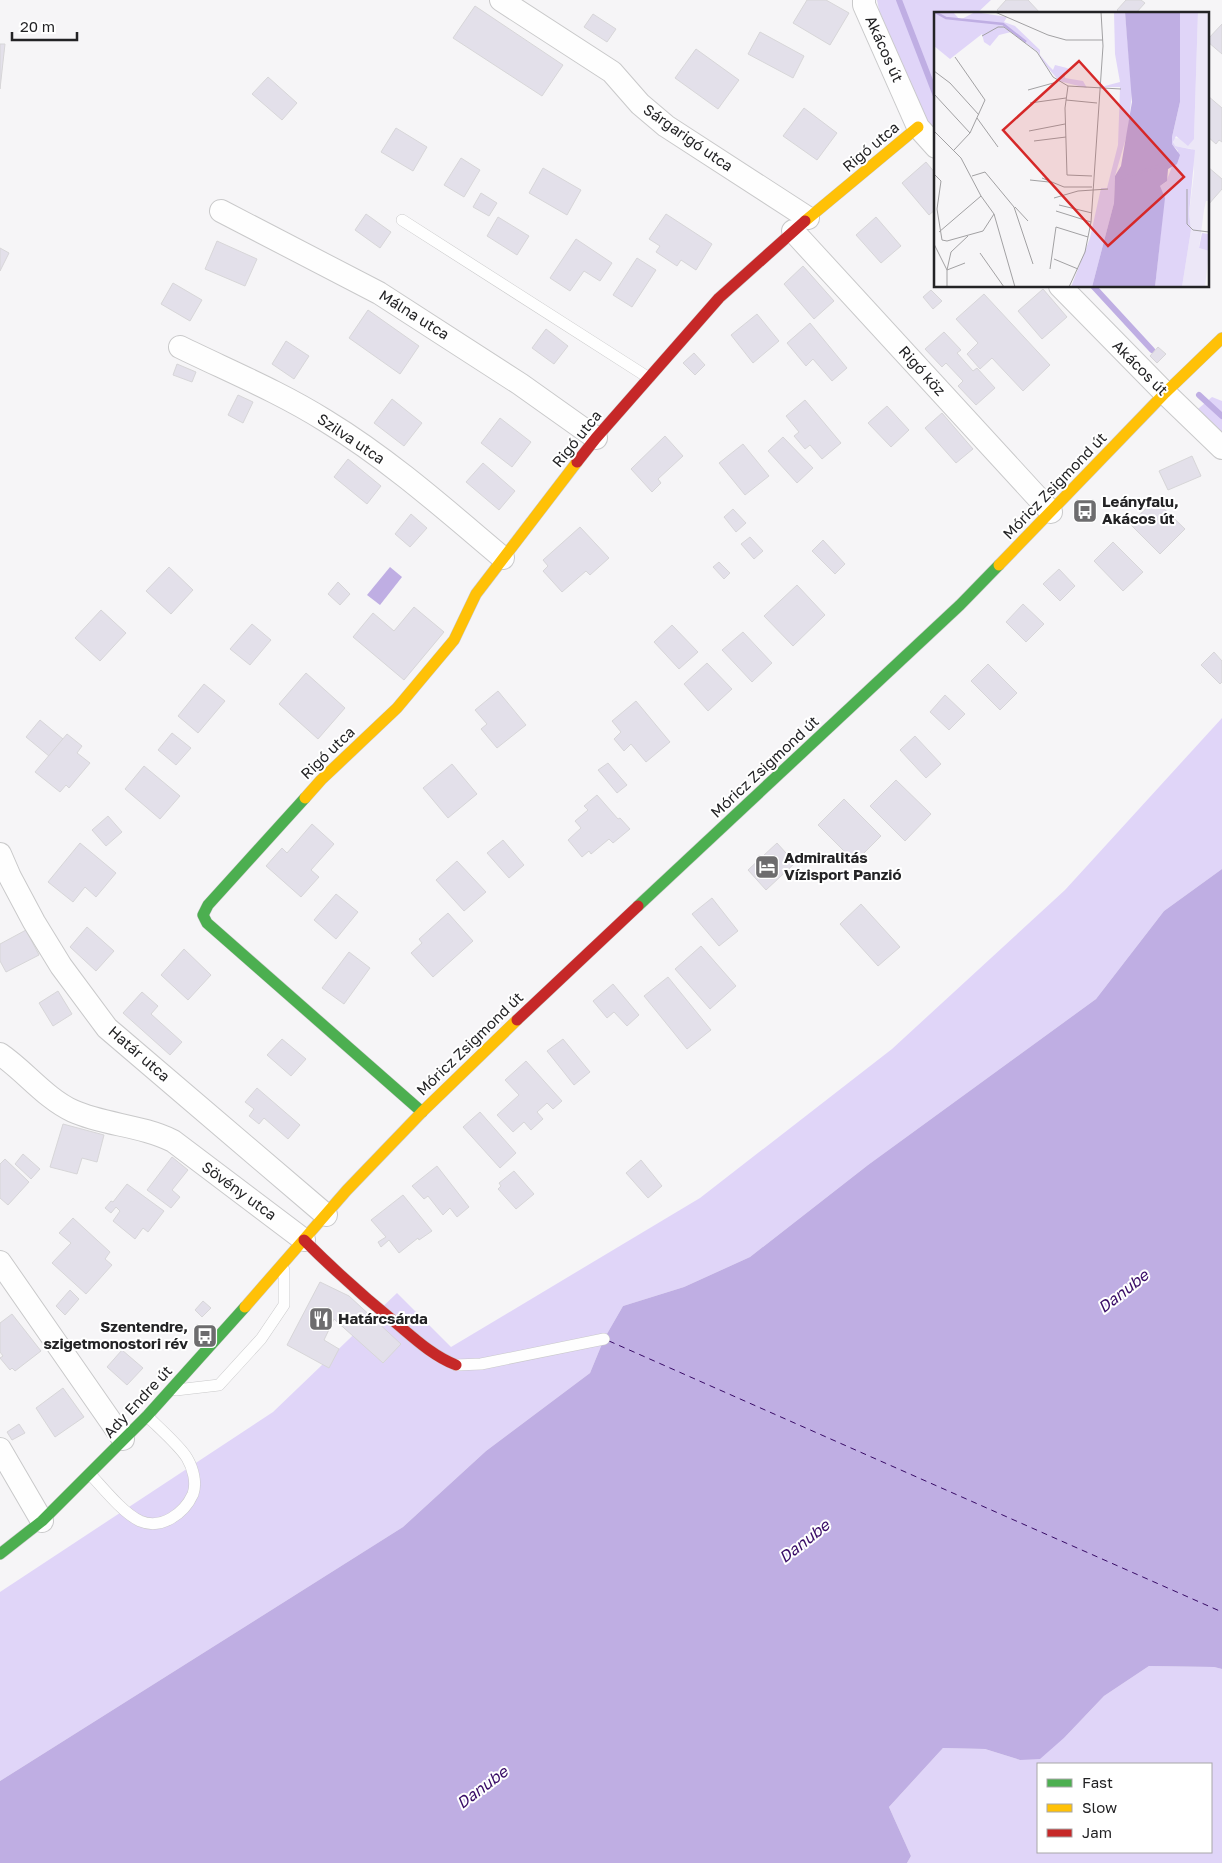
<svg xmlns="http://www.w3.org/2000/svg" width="1222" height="1863" font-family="'Golos Text',sans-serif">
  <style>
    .forest { fill: #e0d5f8; fill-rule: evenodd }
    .water { fill: #bfaee3 }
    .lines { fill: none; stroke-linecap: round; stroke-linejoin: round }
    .stream { stroke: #bfaee3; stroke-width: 6 }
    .ferry { stroke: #380b66; stroke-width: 1; stroke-dasharray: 6 5; stroke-linecap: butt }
    .building { fill: #e3e0ea; stroke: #d7d6d8 }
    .lane-casing { stroke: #c9c9ca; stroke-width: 12 }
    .street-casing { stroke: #c9c9ca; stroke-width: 24 }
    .fast-casing { stroke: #c9c9ca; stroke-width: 12 }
    .slow-casing { stroke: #c9c9ca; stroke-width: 12 }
    .jam-casing { stroke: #c9c9ca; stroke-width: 12 }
    .lane { stroke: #fefefe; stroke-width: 11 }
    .street { stroke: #fefefe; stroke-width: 22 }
    .fast { stroke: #4caf50; stroke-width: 11 }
    .slow { stroke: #ffc107; stroke-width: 11 }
    .jam { stroke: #c62828; stroke-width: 11 }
    .labels { text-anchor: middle; stroke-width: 4; stroke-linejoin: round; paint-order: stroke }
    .street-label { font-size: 15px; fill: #232325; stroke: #fff }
    .poi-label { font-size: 15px; font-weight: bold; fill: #232325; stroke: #fff; text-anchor: start }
    .water-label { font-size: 16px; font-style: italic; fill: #380b66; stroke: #fff }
    .inset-river { fill: none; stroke: #bfaee3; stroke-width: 2.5 }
    .inset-road { fill: none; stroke: #a2a1a3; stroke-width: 1 }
    .view { fill: #d62828; fill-opacity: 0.15; stroke: #d62828; stroke-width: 2.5 }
    .inset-edge { fill: none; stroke: #232325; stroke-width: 2.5 }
  </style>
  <rect width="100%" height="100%" fill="#f6f5f7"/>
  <g class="forest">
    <polygon points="877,0 991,0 976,14 936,14 936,130 926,119 879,10"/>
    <polygon points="1212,397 1222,401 1222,432 1198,409"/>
    <polygon points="1222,718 1222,869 1164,911 1096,999 868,1165 750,1257 684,1287 623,1306 604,1339 590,1373 486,1451 403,1527 0,1781 0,1592 273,1412 397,1293 451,1347 700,1198 892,1049 1065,890"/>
    <path d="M1149,1666L1214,1667L1222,1669V1863H907L911,1856L889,1807L943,1748L985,1749L1020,1760L1065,1737L1104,1696ZM1038,1764H1211V1852H1038Z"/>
  </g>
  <g class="water">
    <polygon points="390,567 402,577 380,605 367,595"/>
    <polygon points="1222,869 1222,1669 1214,1667 1149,1666 1104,1696 1065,1737 1040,1759 1020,1760 985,1749 943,1748 889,1807 911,1856 907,1863 0,1863 0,1781 403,1527 486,1451 590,1373 604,1339 623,1306 684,1287 750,1257 868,1165 1096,999 1164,911"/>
  </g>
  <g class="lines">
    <g class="stream">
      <polyline points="899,0 936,96"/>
      <polyline points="1093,286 1152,350"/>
      <polyline points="1199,395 1222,416"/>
    </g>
    <polyline class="ferry" points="609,1341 1222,1612"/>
  </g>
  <g class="building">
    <polygon points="807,0 826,0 849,13 830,45 793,23"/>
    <polygon points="1006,0 1028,0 1041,14 1009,14 1007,11 1001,14 997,10"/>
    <polygon points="1126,0 1141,0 1145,3 1135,14 1121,14 1117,10"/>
    <polygon points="475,6 563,65 542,96 453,38"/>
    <polygon points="593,14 616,29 607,42 584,27"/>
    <polygon points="1222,24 1222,54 1208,42 1208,39"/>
    <polygon points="760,32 804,56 793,78 748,54"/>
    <polygon points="0,44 5,44 0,89"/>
    <polygon points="696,49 739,80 718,109 675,78"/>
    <polygon points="268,77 297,103 282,120 252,94"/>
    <polygon points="1208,96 1222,108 1222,142 1219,140 1216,144 1208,137"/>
    <polygon points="804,108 837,133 817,160 783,136"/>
    <polygon points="396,128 427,147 413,171 381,152"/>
    <polygon points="461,158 480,170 464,197 444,185"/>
    <polygon points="926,162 936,174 936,209 929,215 902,183"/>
    <polygon points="1208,167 1222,179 1222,189 1208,205"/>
    <polygon points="543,168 581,190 567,215 529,193"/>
    <polygon points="481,193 497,203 489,216 473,207"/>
    <polygon points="366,214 391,232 380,248 355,230"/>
    <polygon points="666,214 712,244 696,270 681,260 677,266 656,252 660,246 649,239"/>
    <polygon points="498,217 529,236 517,255 487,236"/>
    <polygon points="876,217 901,246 881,263 856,235"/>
    <polygon points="576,239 612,263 600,281 584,271 570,291 550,278"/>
    <polygon points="217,241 257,259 245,286 205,269"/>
    <polygon points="0,248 9,253 0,271"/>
    <polygon points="637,258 656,270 632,307 613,295"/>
    <polygon points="803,266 834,301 814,319 784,284"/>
    <polygon points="173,283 202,300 190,321 161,304"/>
    <polygon points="1043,289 1067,317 1042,339 1018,311"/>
    <polygon points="931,290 942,301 933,309 923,297"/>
    <polygon points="984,294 1050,365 1023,391 992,358 980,369 967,354 978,343 956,319"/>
    <polygon points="368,310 419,346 400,374 349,338"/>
    <polygon points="757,314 779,341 753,363 731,335"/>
    <polygon points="810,323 847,368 832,381 813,359 806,366 787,343"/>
    <polygon points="546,329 568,346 554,364 532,348"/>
    <polygon points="944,332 961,350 957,353 973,371 977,368 995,388 976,405 958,386 963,381 946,363 942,367 925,349"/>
    <polygon points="286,341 309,356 294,379 272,364"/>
    <polygon points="1158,347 1166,354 1157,363 1150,356"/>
    <polygon points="694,353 705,365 695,375 683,363"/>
    <polygon points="177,364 196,372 192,382 173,375"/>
    <polygon points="238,395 253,402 243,423 228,415"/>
    <polygon points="392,399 422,423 404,446 374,423"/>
    <polygon points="805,400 841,443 822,459 810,445 805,449 794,436 799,432 786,416"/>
    <polygon points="887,406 909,430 891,447 868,423"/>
    <polygon points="942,413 973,449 956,463 925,428"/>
    <polygon points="500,418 531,442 512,467 481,443"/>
    <polygon points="665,436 683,456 658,479 661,483 652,492 631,469"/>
    <polygon points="783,437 813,468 797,483 768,451"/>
    <polygon points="743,444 769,476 745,495 719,463"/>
    <polygon points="1192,456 1201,476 1168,490 1159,471"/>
    <polygon points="348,459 381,486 367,504 334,477"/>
    <polygon points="483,463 515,491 499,510 466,482"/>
    <polygon points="1155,500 1185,529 1160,554 1130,524"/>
    <polygon points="733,509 746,523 736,532 724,517"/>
    <polygon points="411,514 427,528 410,547 395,534"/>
    <polygon points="580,527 609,558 590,575 586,571 562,592 543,571 548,566 543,560"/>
    <polygon points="750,537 763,551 754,559 741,544"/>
    <polygon points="823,540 845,564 835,574 812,551"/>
    <polygon points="1113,542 1143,572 1123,591 1094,561"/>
    <polygon points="719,562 730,573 724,579 713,567"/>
    <polygon points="169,567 193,590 171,614 146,591"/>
    <polygon points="1059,569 1075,586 1060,601 1043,584"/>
    <polygon points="338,582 350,594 340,605 328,594"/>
    <polygon points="797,585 825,615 793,646 764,616"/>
    <polygon points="1023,604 1044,624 1026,642 1006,622"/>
    <polygon points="414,607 444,632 404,680 353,637 373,613 394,631"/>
    <polygon points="101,610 126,633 100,661 75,638"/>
    <polygon points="252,624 271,640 250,665 230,649"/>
    <polygon points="672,625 698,652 679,669 654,642"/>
    <polygon points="743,632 772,663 752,682 722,650"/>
    <polygon points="1214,652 1222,661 1222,682 1220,684 1201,665"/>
    <polygon points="707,663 732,689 708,711 684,684"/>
    <polygon points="988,664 1017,693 1000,710 971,681"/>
    <polygon points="306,673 345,708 318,739 279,704"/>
    <polygon points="204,684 225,701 198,733 178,716"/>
    <polygon points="498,691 526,725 497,748 481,729 487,724 475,710"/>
    <polygon points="945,695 965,714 949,730 930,712"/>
    <polygon points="636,701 670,742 646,762 631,744 624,751 614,739 621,732 612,721"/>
    <polygon points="40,720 63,739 49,756 26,737"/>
    <polygon points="172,733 191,748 176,765 158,750"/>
    <polygon points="67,734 82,746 77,753 90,763 69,788 66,785 60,792 35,772"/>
    <polygon points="915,736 941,764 926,778 900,750"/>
    <polygon points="608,763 627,785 617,793 598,770"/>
    <polygon points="452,764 477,794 448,818 423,788"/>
    <polygon points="144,766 180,796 160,819 125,789"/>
    <polygon points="896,780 931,814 905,841 870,806"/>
    <polygon points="597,795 618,819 620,818 630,829 613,843 609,839 591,854 589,851 582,857 568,840 581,828 575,821 588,810 584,806"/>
    <polygon points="844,799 881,836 855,862 818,825"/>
    <polygon points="108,816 122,832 106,846 92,830"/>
    <polygon points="312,824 334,844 311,870 319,877 301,897 266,866 282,848 287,853"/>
    <polygon points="503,840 524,865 509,878 487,853"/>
    <polygon points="80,843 116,873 96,897 85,887 73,902 48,882"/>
    <polygon points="777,843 795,863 766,890 748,870"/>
    <polygon points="457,861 486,892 464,911 436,880"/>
    <polygon points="336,894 358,912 336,939 314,920"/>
    <polygon points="712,898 738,931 719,946 692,914"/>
    <polygon points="861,904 900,947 878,966 840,924"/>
    <polygon points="448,913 473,941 433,977 411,953 422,943 419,939"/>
    <polygon points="87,927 114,951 96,971 70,947"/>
    <polygon points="26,930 39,955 6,972 0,961 0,944"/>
    <polygon points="701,946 736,986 710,1009 675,969"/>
    <polygon points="184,949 211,975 188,1000 161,975"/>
    <polygon points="349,952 370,968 344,1004 322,988"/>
    <polygon points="668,977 711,1030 687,1049 644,996"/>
    <polygon points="613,984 639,1015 627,1026 614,1012 607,1018 593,1001"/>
    <polygon points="58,991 72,1014 53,1026 39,1003"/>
    <polygon points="142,992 158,1006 151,1014 182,1042 170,1055 123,1013"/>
    <polygon points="282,1039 306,1059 291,1076 267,1055"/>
    <polygon points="563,1039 590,1072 574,1085 547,1051"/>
    <polygon points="526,1061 562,1101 553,1109 547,1103 537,1112 543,1119 531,1130 524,1122 513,1132 497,1115 519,1095 505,1080"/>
    <polygon points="257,1088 300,1125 288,1139 264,1118 259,1124 249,1116 254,1109 245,1102"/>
    <polygon points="480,1112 516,1153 500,1168 463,1127"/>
    <polygon points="63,1124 104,1135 97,1162 82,1158 77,1174 50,1167"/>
    <polygon points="23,1154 40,1169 31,1179 15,1164"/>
    <polygon points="172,1157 188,1170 172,1190 180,1197 171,1208 147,1190"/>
    <polygon points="5,1159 29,1182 8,1205 0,1198 0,1164"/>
    <polygon points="641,1160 662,1186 648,1198 626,1173"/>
    <polygon points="437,1166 469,1207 457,1217 450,1208 443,1215 428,1196 424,1199 412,1186"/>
    <polygon points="514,1171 534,1194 516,1209 498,1189 501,1186 499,1183"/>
    <polygon points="127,1184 164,1211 148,1232 143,1228 135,1239 113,1221 120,1211 116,1207 111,1213 105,1208 111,1201 113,1202"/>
    <polygon points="403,1195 432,1231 419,1240 418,1238 399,1253 389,1240 381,1247 378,1242 386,1237 371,1220"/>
    <polygon points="73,1218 110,1252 105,1259 112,1265 86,1294 52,1263 71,1243 59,1233"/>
    <polygon points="320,1282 349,1296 401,1344 383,1363 334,1319 324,1340 339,1349 329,1368 287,1345"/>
    <polygon points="70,1290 79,1299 65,1315 56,1306"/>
    <polygon points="203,1301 211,1308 202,1317 195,1310"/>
    <polygon points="12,1314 41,1351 15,1371 12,1368 10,1370 0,1358 3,1356 0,1352 0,1323"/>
    <polygon points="122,1350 143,1368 127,1385 107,1367"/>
    <polygon points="63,1388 84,1417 55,1437 36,1408"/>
    <polygon points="19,1424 25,1433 12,1440 7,1432"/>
  </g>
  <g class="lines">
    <defs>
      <g id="lane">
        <polyline points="402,220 649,378"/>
        <polyline points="456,1365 481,1364 604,1339"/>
        <polyline points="176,1390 219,1385 261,1339 284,1305 284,1270"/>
        <path d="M90,1474C103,1488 123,1513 140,1521C161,1530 184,1514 193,1494C197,1483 193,1468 187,1458C180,1446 157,1426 147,1416"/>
      </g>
      <g id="street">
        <polyline points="501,0 612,72 640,104 666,126 808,218"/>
        <polyline points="864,0 864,5 918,127 936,147"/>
        <polyline points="221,211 379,293 520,384 596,438"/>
        <polyline points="793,231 1051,512"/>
        <polyline points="1060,286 1165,393 1222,448"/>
        <path d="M180,347C229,371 280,392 326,421C390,460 446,510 503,558"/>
        <polyline points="0,854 10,877 34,922 61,966 107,1028 326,1215"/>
        <path d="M0,1054C25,1071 45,1098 73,1111C104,1125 141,1125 173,1141L304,1240"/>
        <polyline points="0,1262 123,1439"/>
        <polyline points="0,1449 42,1521"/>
      </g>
      <g id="fast">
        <polyline points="305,798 208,905 203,915 207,923 422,1112"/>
        <polyline points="638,906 960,605 999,565"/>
        <polyline points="0,1554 42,1521 147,1416 245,1307"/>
      </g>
      <g id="slow">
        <polyline points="805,221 918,127"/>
        <polyline points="999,565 1165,393 1222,338"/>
        <polyline points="305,798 321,780 397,708 454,640 476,594 577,462"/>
        <polyline points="245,1307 347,1190 422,1112 517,1020"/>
      </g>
      <g id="jam">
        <polyline points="577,462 596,438 719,298 805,221"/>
        <polyline points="517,1020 638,906"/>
        <path d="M304,1240C333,1269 364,1297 396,1323C415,1339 433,1356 456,1365"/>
      </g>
    </defs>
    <use href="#lane" class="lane-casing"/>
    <use href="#street" class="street-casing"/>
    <use href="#fast" class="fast-casing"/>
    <use href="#slow" class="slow-casing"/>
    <use href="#jam" class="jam-casing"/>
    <use href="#lane" class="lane"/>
    <use href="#street" class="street"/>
    <use href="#fast" class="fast"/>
    <use href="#slow" class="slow"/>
    <use href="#jam" class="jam"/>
  </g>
  <defs>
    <symbol id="bus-square" viewBox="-11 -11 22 22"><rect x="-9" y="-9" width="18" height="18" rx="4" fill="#6d6c6e" stroke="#fff"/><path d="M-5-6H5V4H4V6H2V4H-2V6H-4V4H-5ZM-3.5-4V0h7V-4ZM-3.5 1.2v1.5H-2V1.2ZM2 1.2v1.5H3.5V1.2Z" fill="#fff"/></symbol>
    <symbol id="hotel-square" viewBox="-11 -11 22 22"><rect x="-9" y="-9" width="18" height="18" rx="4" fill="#6d6c6e" stroke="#fff"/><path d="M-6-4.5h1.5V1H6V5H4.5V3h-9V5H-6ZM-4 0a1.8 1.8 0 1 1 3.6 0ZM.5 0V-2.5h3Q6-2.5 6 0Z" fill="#fff"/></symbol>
    <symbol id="restaurant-square" viewBox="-11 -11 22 22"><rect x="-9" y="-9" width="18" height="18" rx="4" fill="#6d6c6e" stroke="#fff"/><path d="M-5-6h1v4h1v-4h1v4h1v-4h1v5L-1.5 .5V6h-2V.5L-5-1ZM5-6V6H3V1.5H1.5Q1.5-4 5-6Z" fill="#fff"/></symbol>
  </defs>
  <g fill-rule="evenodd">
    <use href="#bus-square" x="1071" y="497" width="28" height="28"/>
    <use href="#hotel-square" x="753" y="853" width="28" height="28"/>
    <use href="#restaurant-square" x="307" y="1305" width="28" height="28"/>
    <use href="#bus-square" x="191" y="1322" width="28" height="28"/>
  </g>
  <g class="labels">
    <g class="street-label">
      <text transform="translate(884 49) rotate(66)" y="5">Akácos út</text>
      <text transform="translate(688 138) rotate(35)" y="5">Sárgarigó utca</text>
      <text transform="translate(871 147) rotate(-40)" y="5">Rigó utca</text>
      <text transform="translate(414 315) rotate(32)" y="5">Málna utca</text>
      <text transform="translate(1140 368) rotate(45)" y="5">Akácos út</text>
      <text transform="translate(922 371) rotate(48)" y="5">Rigó köz</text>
      <text transform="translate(351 439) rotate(34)" y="5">Szilva utca</text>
      <text transform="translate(577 439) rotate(-51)" y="5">Rigó utca</text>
      <text transform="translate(1055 486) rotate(-46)" y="5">Móricz Zsigmond út</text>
      <text transform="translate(328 753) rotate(-44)" y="5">Rigó utca</text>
      <text transform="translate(765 767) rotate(-43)" y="5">Móricz Zsigmond út</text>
      <text transform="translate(470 1044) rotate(-44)" y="5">Móricz Zsigmond út</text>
      <text transform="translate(139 1054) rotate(41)" y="5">Határ utca</text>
      <text transform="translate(239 1191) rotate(36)" y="5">Sövény utca</text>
      <text transform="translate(138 1402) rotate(-47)" y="5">Ady Endre út</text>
    </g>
    <g class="poi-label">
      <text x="1102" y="507">Leányfalu,<tspan x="1102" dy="17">Akácos út</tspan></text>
      <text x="784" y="863">Admiralitás<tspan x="784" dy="17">Vízisport Panzió</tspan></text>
      <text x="338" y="1324">Határcsárda</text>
      <text x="188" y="1332" text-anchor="end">Szentendre,<tspan x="188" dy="17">szigetmonostori rév</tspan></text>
    </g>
    <g class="water-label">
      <text transform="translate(1123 1291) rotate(-38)" y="6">Danube</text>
      <text transform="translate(804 1541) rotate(-38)" y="6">Danube</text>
      <text transform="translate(482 1787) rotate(-37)" y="6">Danube</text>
    </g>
  </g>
  <g transform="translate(934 12)">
    <rect width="275" height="275" fill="#f6f5f7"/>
    <path d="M264,0H275V189H272L270,198L265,236L275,239L271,275H248L257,218L255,202L260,161L258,137L240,134L239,126L260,127Z" fill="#ece7f7"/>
    <path d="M0,0H19L26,8L41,0L73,5L70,10L81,14L106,38V43L115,54L119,58L121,53L133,56L136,58L131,60V66L149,69L153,76L125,69L109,50L104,40L77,20L65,23L56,34L50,30L48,22L16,47L0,34ZM180,0H191L198,80L194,119L181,164L180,191L158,275H137L156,226L167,176H173L184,133L186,75H167L186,70L181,42ZM246,0H264L260,127L254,134L242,124L239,130L241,134L261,138L255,202L257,218L248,275H221L229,199L226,174L232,170L244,139L238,132V125L246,90ZM268,221L275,222V239L265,236Z" fill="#e0d5f8"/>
    <path d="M191,0H246V90L238,125V132L246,143L243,152L234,157L233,169L226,174L231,186L221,275H158L180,191L181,164L187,154L198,90Z" fill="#bfaee3"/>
    <path class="inset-river" d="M1,0L12,6L69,12L92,30M182,168L243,148"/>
    <path class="inset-road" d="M13,0H37M61,0L114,23L132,28H169M48,24L64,15H70L103,40L119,65L134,74L187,77M0,59L16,71L45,103M134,74L131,96L133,163L158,164M94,78L123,70M0,82L36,121M132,88L163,91M96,91L132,86M43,106L64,135M0,119L27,146L47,184L60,202L81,275M95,119L131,112M100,129L132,125M20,138L36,121L51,88L21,45M0,162L7,169L3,197L8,228L13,229L49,219L60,202M38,164L51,160L80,195L99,252M108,166L130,175H158M96,168L115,170M253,177V212L259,218L275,220M120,186L144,179L174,177M125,193L158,201M81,195L94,209M122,199L157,210M5,220L47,184M0,232L13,258V275M46,241L70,275M120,247L144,257M116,257L122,215L154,225M13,258L17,240L34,224M13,258L31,251M135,275L151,240L157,210L169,34L167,0"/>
    <path class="view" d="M145,49L250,165L174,234L69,118Z"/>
    <rect width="275" height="275" class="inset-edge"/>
  </g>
  <rect x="1037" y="1763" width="175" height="90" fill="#ffffff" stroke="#a7a7a8"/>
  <rect x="1047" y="1779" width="25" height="8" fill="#4caf50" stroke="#a7a7a8"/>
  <text x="1082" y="1788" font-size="15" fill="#232325">Fast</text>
  <rect x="1047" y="1804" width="25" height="8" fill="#ffc107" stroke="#a7a7a8"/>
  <text x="1082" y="1813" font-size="15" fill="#232325">Slow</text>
  <rect x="1047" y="1829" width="25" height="8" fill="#c62828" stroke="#a7a7a8"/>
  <text x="1082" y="1838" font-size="15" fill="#232325">Jam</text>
  <path d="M12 32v8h65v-8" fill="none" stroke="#232325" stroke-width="2.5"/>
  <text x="20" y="32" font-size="15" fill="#232325" stroke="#ffffff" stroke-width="4" paint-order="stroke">20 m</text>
</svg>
